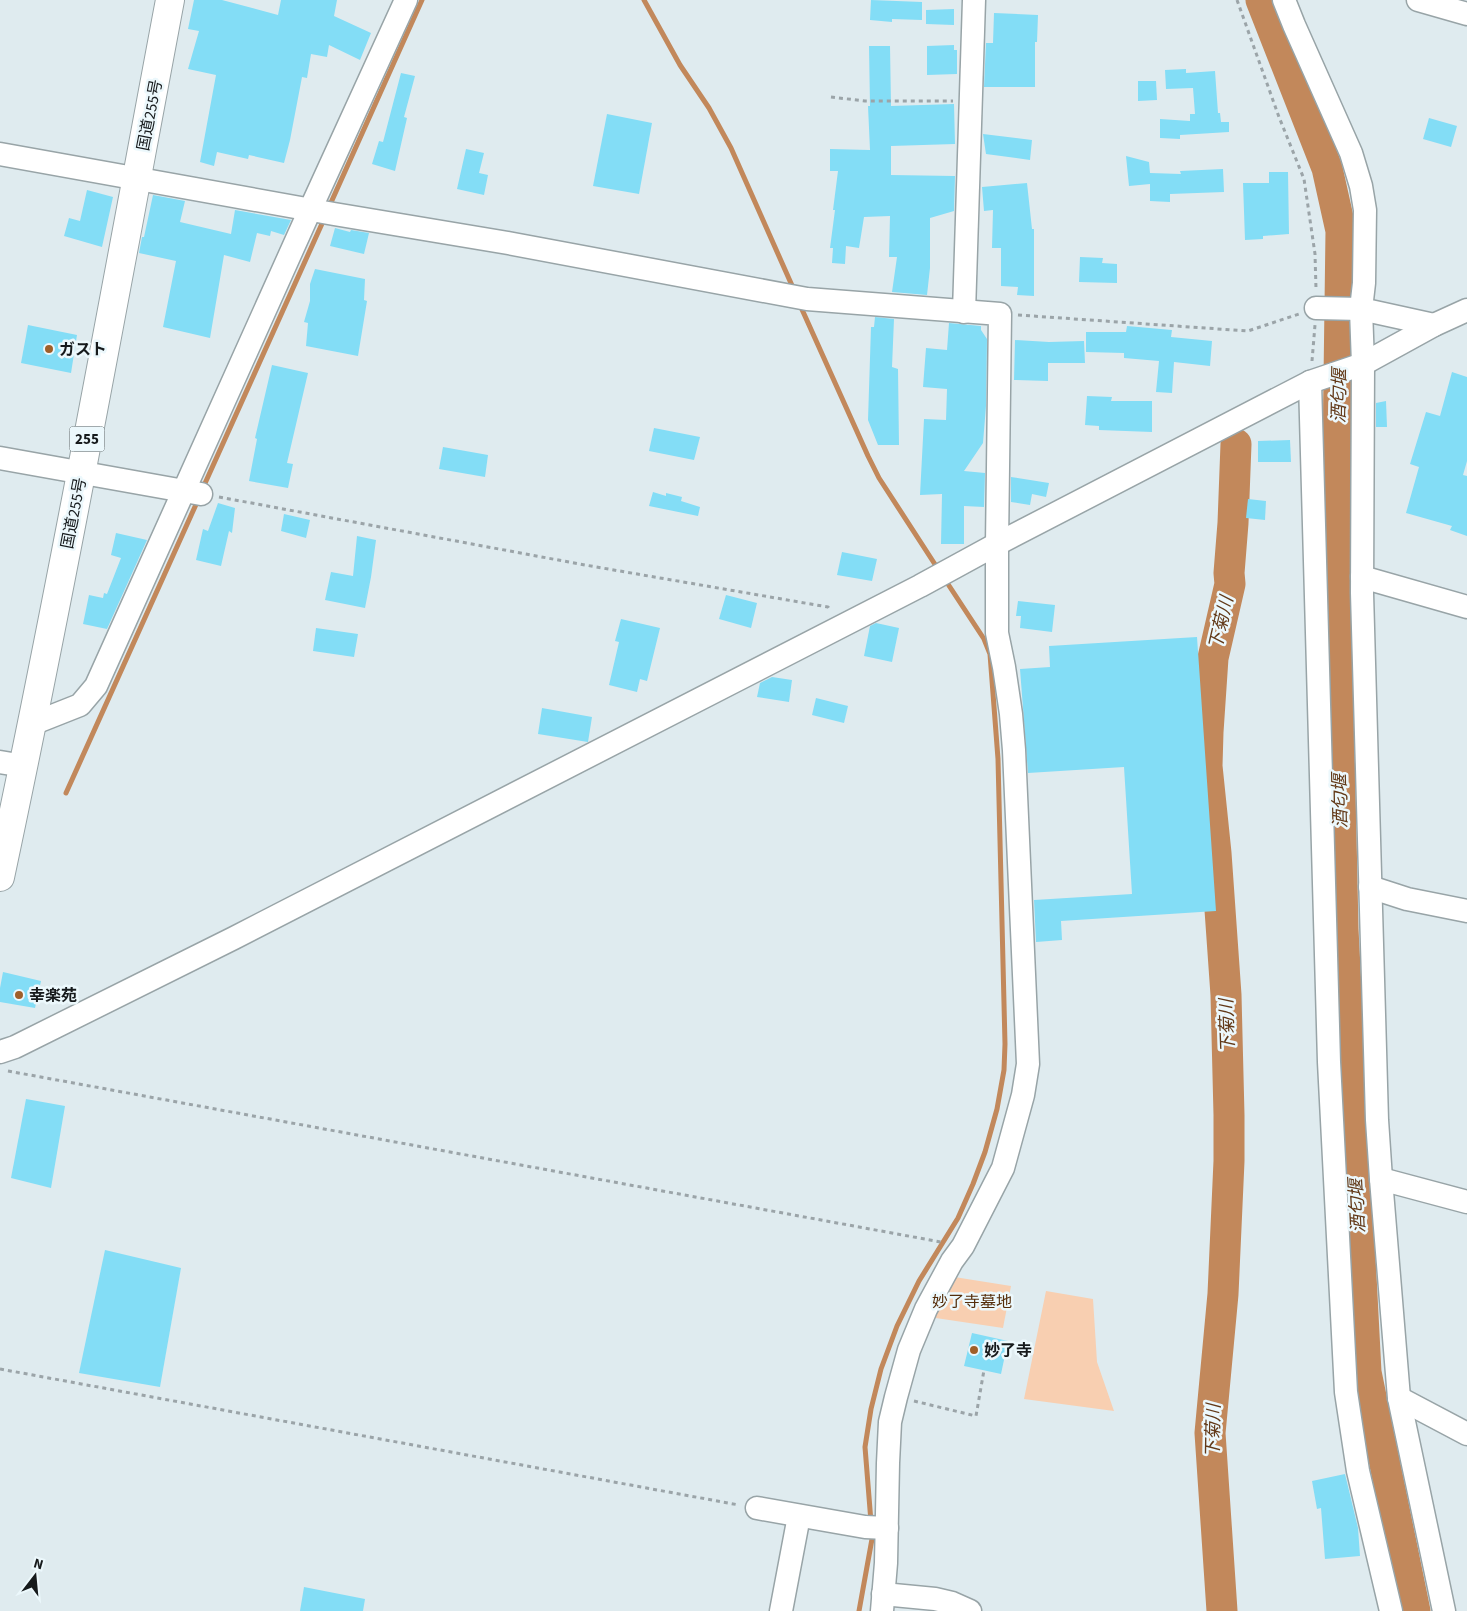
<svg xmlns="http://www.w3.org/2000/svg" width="1467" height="1611" font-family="'Source Sans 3','Noto Sans JP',sans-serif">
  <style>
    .green { fill: #f8cfb1 }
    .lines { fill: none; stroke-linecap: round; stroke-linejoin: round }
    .stream { stroke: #c2885b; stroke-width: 5 }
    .river { stroke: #c2885b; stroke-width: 31 }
    .building { fill: #83ddf6 }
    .minor-casing { stroke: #98a4a7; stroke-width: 25 }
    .highway-casing { stroke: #98a4a7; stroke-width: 30 }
    .path { stroke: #9ba4a8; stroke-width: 3; stroke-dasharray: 4 4; stroke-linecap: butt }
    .minor { stroke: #fff; stroke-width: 22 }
    .highway { stroke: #fff; stroke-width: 28 }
    .poi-dot { fill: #9f5f29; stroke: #ecf8fc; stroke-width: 2 }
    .labels { text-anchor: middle; stroke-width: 5; stroke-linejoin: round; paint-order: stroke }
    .shield { fill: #ecf8fc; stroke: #565d5f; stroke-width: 1 }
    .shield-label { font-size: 15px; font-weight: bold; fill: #161a1c }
    .street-label { font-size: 16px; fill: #161a1c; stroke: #ecf8fc }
    .poi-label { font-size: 16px; font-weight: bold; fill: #161a1c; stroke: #ecf8fc; text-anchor: start }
    .park-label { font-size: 16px; fill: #552e0b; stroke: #ecf8fc }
    .water-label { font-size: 18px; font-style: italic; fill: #623918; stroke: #ecf8fc }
  </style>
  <rect width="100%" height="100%" fill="#dfebef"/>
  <g class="green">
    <polygon points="948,1276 1011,1286 1003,1328 929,1317"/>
    <polygon points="1046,1291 1093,1299 1097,1362 1114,1411 1024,1399"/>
  </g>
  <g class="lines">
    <g class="stream">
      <polyline points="644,0 680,65 709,108 731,148 794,290"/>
      <polyline points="329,207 422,0"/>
      <polyline points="800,305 868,456 879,478 938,569"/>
      <polyline points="202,490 325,217"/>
      <polyline points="66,793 198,500"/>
      <polyline points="871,1522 865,1447 871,1409 881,1369 897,1326 919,1281 958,1218 973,1184 985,1152 997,1109 1004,1070 1005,1044 998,759 990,654 984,639 944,578"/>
      <polyline points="859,1611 872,1539 872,1533"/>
    </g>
    <g class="river">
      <polyline points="1261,0 1327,168 1341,231 1336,600 1343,929 1366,1372 1415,1611"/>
      <polyline points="1222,1611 1210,1433 1223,1294 1229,1161 1229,1115 1226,995 1216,853 1207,766 1208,732 1213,658 1230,584 1229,573 1233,523 1236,444"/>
    </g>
  </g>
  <g class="building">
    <polygon points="194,0 222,0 278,15 281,0 337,0 334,16 371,33 360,60 329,45 327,57 311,54 307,78 302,77 290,140 284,163 249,155 248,159 217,152 214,166 200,162 216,75 188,69 199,31 188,29"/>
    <polygon points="871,0 922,2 922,20 892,19 892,22 870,20"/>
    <polygon points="954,9 954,25 926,24 926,10"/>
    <polygon points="994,13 1038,15 1037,42 1035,42 1035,87 984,87 986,43 993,43"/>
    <polygon points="954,45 954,50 957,50 957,74 927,75 927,46"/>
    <polygon points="869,46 890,46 891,106 954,104 955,144 891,146 891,175 955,176 954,211 930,218 930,268 927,295 892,292 897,257 889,257 890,216 864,217 859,248 846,246 845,264 832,263 833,248 830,248 835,210 833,210 838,171 830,171 830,149 870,150 868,106 870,106"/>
    <polygon points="1186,69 1186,73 1215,71 1218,113 1220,113 1221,122 1229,122 1229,132 1180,135 1180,139 1160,138 1160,119 1190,121 1190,114 1195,114 1193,88 1166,89 1165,70"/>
    <polygon points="401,73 415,76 404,117 407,118 395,171 372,164 379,141 383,142"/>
    <polygon points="1138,81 1156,81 1157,100 1138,101"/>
    <polygon points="607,114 652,123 639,194 593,186"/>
    <polygon points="1429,118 1457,126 1451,147 1423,139"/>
    <polygon points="983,134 1032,140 1030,160 986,154"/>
    <polygon points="466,149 484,153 479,173 488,175 484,195 457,189"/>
    <polygon points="1126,156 1149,162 1150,173 1181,174 1180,171 1223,169 1224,192 1170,194 1170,202 1150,201 1150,184 1129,186"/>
    <polygon points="1269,172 1288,172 1289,234 1263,236 1263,239 1245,240 1243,183 1269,183"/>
    <polygon points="1027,183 1032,229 1034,229 1034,296 1017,295 1018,287 1001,286 1001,248 992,248 993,210 984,211 982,187"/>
    <polygon points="87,190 113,197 102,247 64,236 69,218 80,221"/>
    <polygon points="153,195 185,201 180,222 231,234 235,210 291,220 284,235 271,231 270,236 257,233 250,262 224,255 210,338 163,327 176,261 139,253 142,237 144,237"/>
    <polygon points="335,228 350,232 351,230 369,233 364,254 330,246"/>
    <polygon points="1080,257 1103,258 1102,263 1117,264 1117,283 1079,282"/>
    <polygon points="315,269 365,279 364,300 367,301 358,356 306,346 308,323 304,322 310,301 310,284"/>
    <polygon points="875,317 894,319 892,367 898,369 899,445 878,445 868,420 871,327 874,327"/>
    <polygon points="949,323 981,326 981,330 987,339 986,406 983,443 964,471 985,473 984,507 964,506 964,544 941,544 942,494 920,495 924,419 946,420 947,389 923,387 926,348 947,350"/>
    <polygon points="28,325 77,335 71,373 21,363"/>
    <polygon points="1127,326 1172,330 1171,337 1212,341 1210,366 1174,362 1172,393 1156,392 1159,361 1124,358 1124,353 1086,352 1086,332 1126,332"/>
    <polygon points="1015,340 1049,342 1084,341 1085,363 1048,363 1048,381 1014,380"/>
    <polygon points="272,365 308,373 287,463 293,464 288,488 249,481 257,439 255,438"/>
    <polygon points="1452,372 1467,377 1467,461 1463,475 1467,476 1467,536 1450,530 1452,526 1406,513 1419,467 1410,464 1426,412 1440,416"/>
    <polygon points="1087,396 1112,397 1111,401 1152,401 1152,432 1099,430 1099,426 1085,425"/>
    <polygon points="1386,401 1387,427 1376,427 1376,403"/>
    <polygon points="654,428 700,437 694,460 649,451"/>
    <polygon points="1290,440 1291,462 1258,462 1258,441"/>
    <polygon points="443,447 488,455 485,477 439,469"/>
    <polygon points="1011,477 1049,483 1046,497 1032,494 1030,505 1011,502"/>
    <polygon points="653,492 666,496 666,493 682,497 681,501 700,507 698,516 649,506"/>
    <polygon points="1248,499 1266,501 1265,520 1246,518"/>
    <polygon points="218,503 235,508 232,533 229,531 221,566 196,560 203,529 208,531"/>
    <polygon points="284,514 310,520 306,538 281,531"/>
    <polygon points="116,533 147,540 107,629 83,624 89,595 103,598 104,593 107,594 121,558 111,555"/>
    <polygon points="357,536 376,540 371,577 365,608 325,600 331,572 353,576"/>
    <polygon points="842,552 877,559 872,581 837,575"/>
    <polygon points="726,595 757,603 751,628 719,619"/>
    <polygon points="1018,601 1055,605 1052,632 1020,628 1021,616 1016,616"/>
    <polygon points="621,619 660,628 647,681 640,679 637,692 609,685 619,642 615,641"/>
    <polygon points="876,623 899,628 892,662 864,656 870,626"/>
    <polygon points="316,628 358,634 354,657 313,651"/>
    <polygon points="1197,637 1216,911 1061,921 1062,940 1036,942 1034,900 1132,894 1124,767 1028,773 1020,669 1050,667 1049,646"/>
    <polygon points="772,677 792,680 789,702 757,697 760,683"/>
    <polygon points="816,698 848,706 844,723 812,715"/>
    <polygon points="542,708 592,717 588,742 538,734"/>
    <polygon points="3,972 41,981 35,1008 0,1002 0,988"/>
    <polygon points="26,1099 65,1106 51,1188 11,1178"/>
    <polygon points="105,1250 181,1268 160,1387 79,1373"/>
    <polygon points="972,1333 1008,1341 1001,1374 964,1366"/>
    <polygon points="1345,1474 1358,1528 1360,1556 1325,1559 1321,1508 1317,1509 1312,1481"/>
    <polygon points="304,1587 365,1599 363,1611 300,1611"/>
  </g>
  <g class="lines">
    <defs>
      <g id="minor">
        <polyline points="1284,0 1294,25 1351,153 1361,186 1365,210 1364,283 1361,309 1363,364 1362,593 1377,1120 1381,1179 1399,1398 1444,1611"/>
        <polyline points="1418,0 1467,14"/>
        <polyline points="0,154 334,214 508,243 807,299 1000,314 997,544 997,633 1004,667 1011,714 1014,750 1028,1064 1023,1095 1003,1168 963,1246 952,1261 926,1309 909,1350 896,1397 890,1422 888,1463 886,1563 882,1611"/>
        <polyline points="1316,308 1361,309 1434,325"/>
        <polyline points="964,312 974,0"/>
        <polyline points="1310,382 1329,1062 1346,1392 1358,1471 1391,1611"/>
        <polyline points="0,458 201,494"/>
        <polyline points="1362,577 1467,607"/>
        <polyline points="32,724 80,705 96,686 310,210 406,0"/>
        <polyline points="0,762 24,766"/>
        <polyline points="1370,887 1407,899 1467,911"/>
        <polyline points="0,1052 15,1047 234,938 920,586 997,544 1310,382 1363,364 1434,325 1467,310"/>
        <polyline points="1381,1179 1467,1202"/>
        <polyline points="1399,1398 1467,1434"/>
        <polyline points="757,1508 865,1527 887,1528"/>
        <polyline points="883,1594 935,1599 952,1603 970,1611"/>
        <polyline points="781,1611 799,1516"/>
      </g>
      <path id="highway" d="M0,877C62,586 115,293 170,0"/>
    </defs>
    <use href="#minor" class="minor-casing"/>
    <use href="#highway" class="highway-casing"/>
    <g class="path">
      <polyline points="1237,0 1279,117 1304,179 1315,254 1316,289"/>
      <polyline points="831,97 865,101 953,101"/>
      <polyline points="1018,315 1248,331 1299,314"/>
      <polyline points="1312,361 1315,325"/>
      <polyline points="219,497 585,565 828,607 831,611"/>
      <polyline points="8,1071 941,1242"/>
      <polyline points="0,1369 739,1505"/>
      <polyline points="914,1401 976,1416 984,1370"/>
    </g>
    <use href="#minor" class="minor"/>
    <use href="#highway" class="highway"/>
  </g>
  <g class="poi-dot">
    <circle cx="49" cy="349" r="5"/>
    <circle cx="19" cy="995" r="5"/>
    <circle cx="974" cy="1350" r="5"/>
  </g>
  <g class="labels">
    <rect class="shield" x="69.5" y="426.5" width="35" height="25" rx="4"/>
    <g class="shield-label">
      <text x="87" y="444">255</text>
    </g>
    <g class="street-label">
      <text transform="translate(149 115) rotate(-79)" y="6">国道255号</text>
      <text transform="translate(73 513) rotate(-79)" y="6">国道255号</text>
    </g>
    <g class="poi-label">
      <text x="59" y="355">ガスト</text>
      <text x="29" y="1001">幸楽苑</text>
      <text x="984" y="1356">妙了寺</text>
    </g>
    <g class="park-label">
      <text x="972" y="1307">妙了寺墓地</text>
    </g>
    <g class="water-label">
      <text transform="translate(1339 396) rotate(-89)" y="6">酒匂堰</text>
      <text transform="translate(1221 623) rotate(-77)" y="6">下菊川</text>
      <text transform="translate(1340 801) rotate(-91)" y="6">酒匂堰</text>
      <text transform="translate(1227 1026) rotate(-92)" y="6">下菊川</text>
      <text transform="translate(1357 1206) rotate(-93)" y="6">酒匂堰</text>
      <text transform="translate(1213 1431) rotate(-89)" y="6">下菊川</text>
    </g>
  </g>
  <g transform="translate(35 1576) rotate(16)" stroke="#ecf8fc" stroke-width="4" paint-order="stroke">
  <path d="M0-4L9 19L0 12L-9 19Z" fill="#161a1c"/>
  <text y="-8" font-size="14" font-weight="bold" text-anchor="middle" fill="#161a1c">N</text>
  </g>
</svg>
